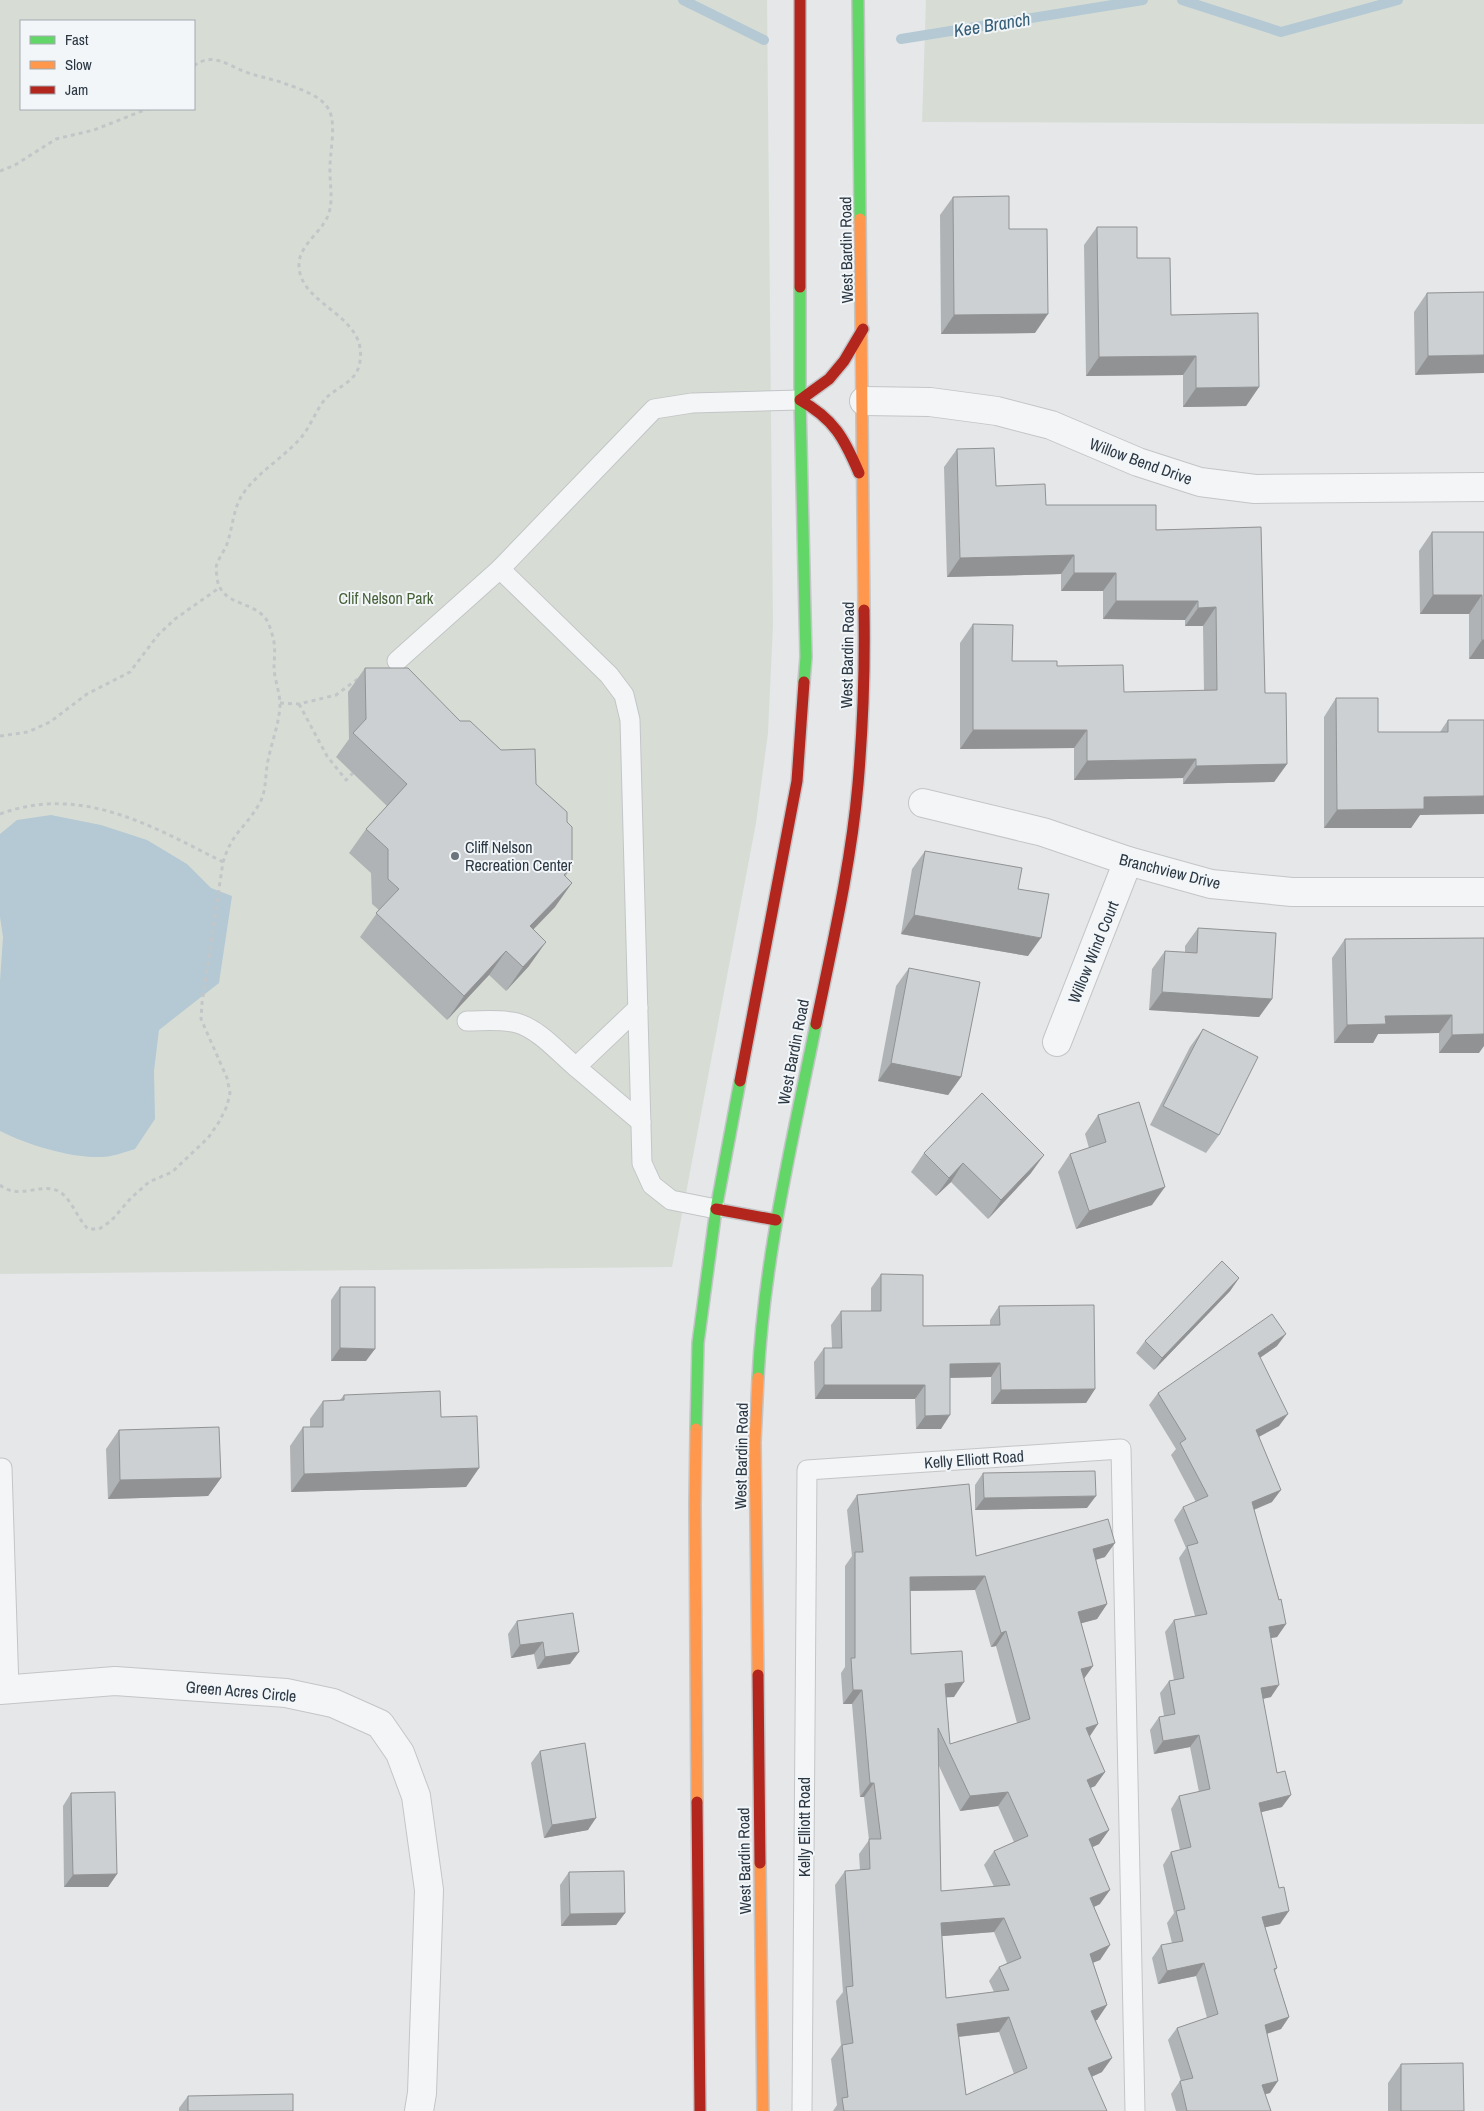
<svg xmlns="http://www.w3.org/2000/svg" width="1484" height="2111" font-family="'Archivo Narrow',sans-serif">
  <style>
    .green { fill: #d7ddd5; fill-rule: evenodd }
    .water { fill: #b4c9d4 }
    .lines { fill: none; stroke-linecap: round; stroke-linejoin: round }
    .stream { stroke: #b4c9d4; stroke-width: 10 }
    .lane-casing { stroke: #c3c5c7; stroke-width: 21 }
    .street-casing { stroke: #c3c5c7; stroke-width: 30 }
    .fast-casing { stroke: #c3c5c7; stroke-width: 14 }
    .slow-casing { stroke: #c3c5c7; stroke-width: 14 }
    .jam-casing { stroke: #c3c5c7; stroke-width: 14 }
    .path { stroke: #c3c6c8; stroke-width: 3; stroke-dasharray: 4 4; stroke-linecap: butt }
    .lane { stroke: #f4f5f6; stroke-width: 19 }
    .street { stroke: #f4f5f6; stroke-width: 28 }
    .fast { stroke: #63d668; stroke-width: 11 }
    .slow { stroke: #ff974d; stroke-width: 11 }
    .jam { stroke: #b3261e; stroke-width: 11 }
    .wall { fill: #b0b3b5; fill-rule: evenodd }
    .shaded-wall { fill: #909293 }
    .building { fill: #cdd0d2; stroke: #909293; fill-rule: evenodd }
    .poi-dot { fill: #6c757e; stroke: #f3f6f8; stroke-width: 2 }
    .labels { text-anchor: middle; stroke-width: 4; stroke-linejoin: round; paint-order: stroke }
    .street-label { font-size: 16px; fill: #2b3844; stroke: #f3f6f8 }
    .park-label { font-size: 16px; fill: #466038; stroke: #f3f6f8 }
    .poi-label { font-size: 16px; fill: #2b3844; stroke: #f3f6f8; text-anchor: start }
    .water-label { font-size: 18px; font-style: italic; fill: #355e78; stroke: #f3f6f8 }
  </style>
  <rect width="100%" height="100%" fill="#e5e7e9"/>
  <g class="green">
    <path d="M0,0H767L773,625L768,733L756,823L672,1267L0,1274ZM21,21H194V109H21Z"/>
    <polygon points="926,0 1484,0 1484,124 922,122"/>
  </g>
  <path class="water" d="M51,815L101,825L147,840L187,864L211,888L232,896L219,983L159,1030L154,1071L155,1119L135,1149C125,1152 112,1157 101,1157C70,1158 28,1145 0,1131V981L3,937L0,917V834L17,820Z"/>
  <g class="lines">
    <g class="stream">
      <polyline points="683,0 764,40"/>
      <polyline points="1182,0 1281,32 1398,0"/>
      <polyline points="901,39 1143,0"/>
    </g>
    <defs>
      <g id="lane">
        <polyline points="397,661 500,569"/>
        <polyline points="638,1008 576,1067 641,1122"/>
        <path d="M467,1021C483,1021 501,1019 517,1023C540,1030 558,1052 576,1067"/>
        <polyline points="716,1209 671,1200 652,1185 642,1163 630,720 624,695 609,675 500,569 654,409 692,403 800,400"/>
        <polyline points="2,1468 9,1689"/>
        <polyline points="802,2111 807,1470 1121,1449 1135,2111"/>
      </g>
      <g id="street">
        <polyline points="864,401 930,402 997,411 1051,425 1138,462 1200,482 1255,489 1484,487"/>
        <polyline points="923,803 1043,832 1128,861 1211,884 1292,892 1484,892"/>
        <polyline points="1057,1042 1128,861"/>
        <polyline points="0,1690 115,1681 286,1693 333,1703 380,1724 400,1753 416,1796 429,1890 422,2093 419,2111"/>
      </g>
      <g id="fast">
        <polyline points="858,0 860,219"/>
        <polyline points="800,287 800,400 806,657 804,682"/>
        <path d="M758,1378C764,1258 792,1142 816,1024"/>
        <polyline points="696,1429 698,1343 716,1209 740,1081"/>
      </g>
      <g id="slow">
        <polyline points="860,219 864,610"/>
        <polyline points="696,1429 695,1505 697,1802"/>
        <polyline points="758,1675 755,1442 758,1378"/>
        <polyline points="760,1863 763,2111"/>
      </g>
      <g id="jam">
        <polyline points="800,0 800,287"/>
        <path d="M859,473C844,438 834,419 800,400L829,379L844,361L863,329"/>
        <path d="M816,1024C832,946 851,864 858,784C863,726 865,668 864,610"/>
        <polyline points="740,1081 797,781 804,682"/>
        <polyline points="716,1209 776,1220"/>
        <polyline points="758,1675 760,1863"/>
        <polyline points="697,1802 700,2111"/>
      </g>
    </defs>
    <use href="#lane" class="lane-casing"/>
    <use href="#street" class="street-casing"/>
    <use href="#fast" class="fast-casing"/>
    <use href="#slow" class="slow-casing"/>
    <use href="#jam" class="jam-casing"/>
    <g class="path">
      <polyline points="0,171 15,165 56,139 94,130 147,109"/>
      <polyline points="280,703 299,704 336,695 359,678"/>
      <polyline points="299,704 327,756 346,780 353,773"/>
      <polyline points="0,736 28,732 50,722 87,694 130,672 158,635 175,619 219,588"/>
      <path d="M0,814C81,784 152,826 223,862"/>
      <path d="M0,1185C20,1201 41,1181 60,1192C72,1200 77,1218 88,1229H99L111,1221L131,1198L149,1182L172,1172L208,1138L219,1122L227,1106L230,1093L227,1078L201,1019L202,1003L223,862C232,833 244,829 258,806C266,794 265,780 267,766C270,746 279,726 280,705C280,693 275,681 274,669C274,659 276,648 273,638C272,633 269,623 266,619C252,600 221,606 217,578C217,576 216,570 216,568C217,560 224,552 227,544C233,527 233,506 245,491C260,471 281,459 298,441C310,429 315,411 326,398C337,387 355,382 359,366C372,315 300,307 299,266C298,245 323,232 329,213C333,199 330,186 330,172C329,155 337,125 329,110C322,96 300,89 286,84C273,79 259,77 246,72C228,66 213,51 194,66"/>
    </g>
    <use href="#lane" class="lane"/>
    <use href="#street" class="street"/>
    <use href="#fast" class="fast"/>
    <use href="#slow" class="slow"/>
    <use href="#jam" class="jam"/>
  </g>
  <g class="wall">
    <polygon points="953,197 1009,229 1035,333 941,334 940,215"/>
    <polygon points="1097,227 1137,258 1171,315 1259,387 1246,406 1183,407 1183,375 1086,376 1084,245"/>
    <polygon points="1484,292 1415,375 1414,312 1427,293"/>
    <polygon points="957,449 996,486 1046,505 1156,530 1261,527 1265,693 1287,764 1274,782 1183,784 1183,778 1074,780 1074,748 960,749 960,643 973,624 1012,661 1057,666 1124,692 1204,691 1203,626 1185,626 1185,620 1103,619 1103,591 1061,591 1061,574 947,577 944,467"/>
    <polygon points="1432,532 1484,532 1484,659 1469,659 1469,614 1420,614 1419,551"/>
    <polygon points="365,668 460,721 536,784 567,822 572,866 565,877 555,907 533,930 529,966 506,991 489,975 447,1020 360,937 379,910 372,904 371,873 349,853 366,829 387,806 336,757 349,739 348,692"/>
    <polygon points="1336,698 1378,732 1440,732 1448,720 1484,720 1411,828 1324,828 1324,717"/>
    <polygon points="925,851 1018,889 1028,956 901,934 912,869"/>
    <polygon points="1198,928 1272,999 1259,1017 1149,1010 1152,969 1165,951 1185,952 1185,946"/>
    <polygon points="1484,938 1479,1053 1439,1053 1439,1033 1378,1034 1373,1043 1334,1043 1332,958 1345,939"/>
    <polygon points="909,968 961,1077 948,1095 878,1081 896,986"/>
    <polygon points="1203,1029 1219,1135 1206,1153 1150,1125 1190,1047"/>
    <polygon points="1098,1115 1152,1205 1076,1229 1058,1172 1070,1154 1089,1148 1085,1134"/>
    <polygon points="924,1153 1031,1173 988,1219 951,1182 936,1196 911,1172"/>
    <polygon points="881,1274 923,1326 990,1325 990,1320 999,1306 1095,1389 1086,1403 991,1404 991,1377 950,1378 941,1429 916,1429 915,1399 815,1399 814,1362 824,1348 832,1348 831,1325 841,1311 871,1311 871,1288"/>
    <polygon points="1239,1278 1230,1291 1154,1370 1136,1353 1145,1341"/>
    <polygon points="340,1287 366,1361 331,1361 331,1300"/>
    <polygon points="1277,1346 1260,1358 1279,1426 1259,1437 1272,1502 1254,1510 1286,1624 1277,1637 1271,1638 1271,1697 1263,1699 1282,1807 1261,1812 1280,1924 1265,1927 1277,1968 1275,1971 1289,2017 1281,2029 1267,2034 1270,2093 1265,2094 1271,2111 1176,2111 1171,2094 1180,2081 1181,2081 1168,2040 1177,2028 1207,2018 1196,1976 1158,1984 1152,1958 1161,1945 1172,1943 1167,1923 1174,1913 1163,1865 1171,1852 1180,1850 1171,1809 1179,1796 1199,1792 1190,1747 1154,1754 1150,1730 1159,1717 1164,1716 1160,1693 1169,1681 1174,1680 1165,1632 1174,1620 1195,1616 1179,1558 1186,1548 1174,1520 1183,1507 1196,1502 1171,1455 1176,1449 1149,1405 1158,1393"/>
    <polygon points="344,1395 441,1417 479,1468 466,1487 291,1492 290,1446 303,1427 310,1427 310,1419 323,1401 340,1400"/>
    <polygon points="119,1430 221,1478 208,1496 108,1499 106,1449"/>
    <polygon points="983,1473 1087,1508 975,1510 975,1485"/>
    <path d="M857,1495L976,1556L1105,1557L1096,1560L1107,1604L1097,1619L1081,1623L1093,1666L1084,1678L1089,1737L1105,1772L1095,1786L1090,1788L1109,1830L1099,1844L1093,1847L1100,1904L1094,1907L1110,1945L1100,1960L1093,1962L1107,2005L1097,2020H1096L1102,2072L1091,2077L1107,2111H833L837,2105L831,2059L841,2045L836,2001L843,1992L835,1885L845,1871L860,1870L859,1854L869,1840L864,1797H860L852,1704H843L841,1673L845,1667V1566L852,1556L847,1510ZM975,1590L991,1647L996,1646L1017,1723L950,1744L946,1697H954L911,1654L910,1591ZM939,1766L960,1811L998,1806L1014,1842L994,1851L984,1865L994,1887L941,1891ZM994,1932L1007,1963L999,1967L989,1981L994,1992L946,1998L942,1936ZM999,2032L1014,2074L966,2095L959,2037Z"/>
    <polygon points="573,1613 570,1664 537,1669 534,1654 511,1658 508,1634 517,1621"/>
    <polygon points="540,1751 588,1830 544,1838 531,1763"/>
    <polygon points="71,1793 117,1874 108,1887 64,1887 63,1806"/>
    <polygon points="569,1872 625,1913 616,1925 561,1926 560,1885"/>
    <polygon points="1401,2064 1464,2111 1388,2111 1388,2083"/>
    <polygon points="188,2096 293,2111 179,2111 179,2108"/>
  </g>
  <g class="shaded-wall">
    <polygon points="1048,314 1035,333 941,334 954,315"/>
    <polygon points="1484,355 1484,373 1415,375 1428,356"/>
    <polygon points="1196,356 1183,375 1086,376 1099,357"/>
    <polygon points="1259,387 1246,406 1183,407 1196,388"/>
    <polygon points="1074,555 1061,574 947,577 960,558"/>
    <polygon points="1074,573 1116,573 1103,591 1061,591"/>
    <polygon points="1433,595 1482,595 1469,614 1420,614"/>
    <polygon points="1116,601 1198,601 1185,620 1103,619"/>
    <polygon points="1216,607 1203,626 1185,626 1198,608"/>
    <polygon points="1482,640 1484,640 1484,659 1469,659"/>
    <polygon points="973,730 1087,730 1074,748 960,749"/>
    <polygon points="1196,759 1183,778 1074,780 1087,761"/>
    <polygon points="1287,764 1274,782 1183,784 1196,766"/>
    <polygon points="1484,796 1484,814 1420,815 1411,828 1324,828 1337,810 1424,797"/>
    <polygon points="572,883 555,907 513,950 530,926"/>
    <polygon points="914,915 1041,938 1028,956 901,934"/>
    <polygon points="546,942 529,966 506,991 523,967"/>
    <polygon points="506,951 489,975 447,1020 464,996"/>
    <polygon points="1162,992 1272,999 1259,1017 1149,1010"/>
    <polygon points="1452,1015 1439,1033 1378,1034 1373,1043 1334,1043 1347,1025 1385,1016"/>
    <polygon points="1484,1034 1484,1046 1479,1053 1439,1053 1452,1035"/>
    <polygon points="891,1063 961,1077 948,1095 878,1081"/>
    <polygon points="1044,1155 1031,1173 988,1219 1001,1200"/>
    <polygon points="963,1163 951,1182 936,1196 949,1178"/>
    <polygon points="1165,1187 1152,1205 1076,1229 1089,1211"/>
    <polygon points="1239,1278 1230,1291 1154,1370 1162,1358"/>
    <polygon points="1286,1334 1277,1346 1249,1365 1258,1353"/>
    <polygon points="340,1348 375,1349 366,1361 331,1361"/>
    <polygon points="1000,1363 991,1377 940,1378 950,1364"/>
    <polygon points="824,1385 925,1385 915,1399 815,1399"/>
    <polygon points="1095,1389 1086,1403 991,1404 1001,1390"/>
    <polygon points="1288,1414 1279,1426 1247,1443 1256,1430"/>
    <polygon points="950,1415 941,1429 916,1429 925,1416"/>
    <polygon points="479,1468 466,1487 291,1492 304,1474"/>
    <polygon points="221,1478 208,1496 108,1499 120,1480"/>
    <polygon points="1281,1490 1272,1502 1243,1514 1252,1502"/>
    <polygon points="1096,1496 1087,1508 975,1510 984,1498"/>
    <polygon points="1115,1543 1105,1557 1083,1563 1093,1549"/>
    <polygon points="985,1576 975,1590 900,1591 910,1577"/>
    <polygon points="1107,1604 1097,1619 1068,1627 1078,1612"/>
    <polygon points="1286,1624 1277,1637 1260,1640 1269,1627"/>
    <polygon points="1006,1631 996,1646 991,1647 1001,1633"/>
    <polygon points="543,1642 534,1654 511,1658 520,1645"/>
    <polygon points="579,1652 570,1664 537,1669 545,1657"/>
    <polygon points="1093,1666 1083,1680 1081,1669"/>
    <polygon points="964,1682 954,1697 935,1698 945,1684"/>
    <polygon points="1279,1685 1271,1697 1252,1701 1261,1688"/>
    <polygon points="853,1690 862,1690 852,1704 843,1704"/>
    <polygon points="1098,1724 1088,1739 1086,1728"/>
    <polygon points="1199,1735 1190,1747 1154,1754 1163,1741"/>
    <polygon points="1105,1772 1095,1786 1077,1794 1087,1780"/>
    <polygon points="870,1783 874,1783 864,1797 860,1797"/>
    <polygon points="1008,1792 998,1806 960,1811 970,1796"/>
    <polygon points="1291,1795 1282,1807 1250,1815 1259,1803"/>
    <polygon points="596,1818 588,1830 544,1838 552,1825"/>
    <polygon points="1109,1830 1099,1844 1079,1853 1089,1839"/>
    <polygon points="117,1874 108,1887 64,1887 73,1875"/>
    <polygon points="1110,1890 1100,1904 1080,1913 1090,1898"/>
    <polygon points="1289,1911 1280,1924 1254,1930 1262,1917"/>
    <polygon points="625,1913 616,1925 561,1926 570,1914"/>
    <polygon points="1004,1918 994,1932 931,1937 941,1923"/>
    <polygon points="1110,1945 1100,1960 1080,1968 1090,1954"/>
    <polygon points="1204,1963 1196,1976 1158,1984 1167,1971"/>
    <polygon points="1107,2005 1097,2020 1081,2025 1091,2011"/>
    <polygon points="1009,2017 999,2032 947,2038 957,2024"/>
    <polygon points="1289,2017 1281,2029 1256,2037 1265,2025"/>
    <polygon points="1112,2058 1102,2072 1078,2083 1088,2068"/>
    <polygon points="1278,2081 1270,2093 1253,2097 1262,2085"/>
  </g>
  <g class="building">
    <polygon points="1009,196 1009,229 1047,229 1048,314 954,315 953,197"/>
    <polygon points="1097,227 1137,227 1137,258 1170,258 1171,315 1258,313 1259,387 1196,388 1196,356 1099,357"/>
    <polygon points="1484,292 1484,355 1428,356 1427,293"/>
    <polygon points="994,448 996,486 1045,484 1046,505 1156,505 1156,530 1261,527 1265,693 1286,693 1287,764 1196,766 1196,759 1087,761 1087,730 973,730 973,624 1013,625 1012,661 1057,661 1057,666 1123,665 1124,692 1217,690 1216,607 1198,608 1198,601 1116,601 1116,573 1074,573 1074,555 960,558 957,449"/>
    <polygon points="1432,532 1484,532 1484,640 1482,640 1482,595 1433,595"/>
    <polygon points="365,668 408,668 460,721 470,721 501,750 535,749 536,784 567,812 567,822 572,827 572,866 564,875 572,883 530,926 546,942 523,967 506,951 464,996 376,913 399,889 388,879 388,849 366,829 407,784 353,733 366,719"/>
    <polygon points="1336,698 1378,698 1378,732 1448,732 1448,720 1484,720 1484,796 1424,797 1424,809 1337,810"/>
    <polygon points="925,851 1022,868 1018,889 1049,894 1041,938 914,915"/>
    <polygon points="1198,928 1276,933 1272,999 1162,992 1165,951 1197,953"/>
    <polygon points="1484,938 1484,1034 1452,1035 1452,1015 1385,1016 1386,1024 1347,1025 1345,939"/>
    <polygon points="909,968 980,982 961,1077 891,1063"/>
    <polygon points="1203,1029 1258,1057 1219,1135 1163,1106"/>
    <polygon points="982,1093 1044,1155 1001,1200 963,1163 949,1178 924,1153"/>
    <polygon points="1139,1102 1165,1187 1089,1211 1070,1154 1106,1142 1098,1115"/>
    <polygon points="1222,1261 1239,1278 1162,1358 1145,1341"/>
    <polygon points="881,1274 923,1275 923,1326 1000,1325 999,1306 1094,1305 1095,1389 1001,1390 1000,1363 950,1364 950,1415 925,1416 925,1385 824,1385 824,1348 842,1348 841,1311 881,1311"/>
    <polygon points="340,1287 375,1287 375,1349 340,1348"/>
    <polygon points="1272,1314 1286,1334 1258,1353 1288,1414 1256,1430 1281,1490 1252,1502 1279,1600 1281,1599 1286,1624 1269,1627 1279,1685 1261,1688 1277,1773 1285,1771 1291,1795 1259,1803 1279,1888 1284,1887 1289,1911 1262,1917 1277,1968 1274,1969 1289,2017 1265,2025 1278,2081 1262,2085 1271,2111 1187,2111 1180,2081 1193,2078 1177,2028 1218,2014 1204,1963 1167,1971 1161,1945 1183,1941 1176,1911 1185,1909 1171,1852 1191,1847 1179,1796 1210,1789 1199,1735 1163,1741 1159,1717 1175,1714 1169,1681 1184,1678 1174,1620 1207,1614 1187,1546 1198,1543 1183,1507 1208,1496 1180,1443 1186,1439 1158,1393"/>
    <polygon points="440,1391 441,1417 477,1416 479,1468 304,1474 303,1427 323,1427 323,1401 344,1400 344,1395"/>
    <polygon points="219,1427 221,1478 120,1480 119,1430"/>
    <polygon points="1095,1471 1096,1496 984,1498 983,1473"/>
    <path d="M969,1484L976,1556L1108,1519L1115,1543L1093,1549L1107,1604L1078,1612L1093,1666L1081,1669L1098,1724L1086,1728L1105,1772L1087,1780L1109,1830L1089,1839L1110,1890L1090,1898L1110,1945L1090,1954L1107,2005L1091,2011L1112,2058L1088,2068L1107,2111H844L842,2098L848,2097L842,2045L853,2043L846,1987L853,1986L845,1871L870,1869L869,1839H881L874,1783H870L862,1690H853L851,1658H855V1552H863L857,1495ZM985,1576L1001,1633L1006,1631L1030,1719L950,1744L945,1684L964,1682L962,1651L911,1654L910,1577ZM938,1728L970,1796L1008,1792L1028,1836L994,1851L1010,1885L941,1891ZM1004,1918L1021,1958L999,1967L1009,1990L946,1998L941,1923ZM1009,2017L1027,2068L966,2095L957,2024Z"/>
    <polygon points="573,1613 579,1652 545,1657 543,1642 520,1645 517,1621"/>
    <polygon points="585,1743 596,1818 552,1825 540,1751"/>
    <polygon points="115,1792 117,1874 73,1875 71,1793"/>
    <polygon points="624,1871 625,1913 570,1914 569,1872"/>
    <polygon points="1463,2063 1464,2111 1401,2111 1401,2064"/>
    <polygon points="293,2094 293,2111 188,2111 188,2096"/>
  </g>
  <circle class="poi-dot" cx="455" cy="856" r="5"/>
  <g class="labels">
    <g class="street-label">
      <text transform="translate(846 250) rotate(-91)" y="6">West Bardin Road</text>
      <text transform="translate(1141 461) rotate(20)" y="6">Willow Bend Drive</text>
      <text transform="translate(847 655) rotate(-89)" y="6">West Bardin Road</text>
      <text transform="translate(1170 871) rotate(14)" y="6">Branchview Drive</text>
      <text transform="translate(1093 952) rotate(-68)" y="6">Willow Wind Court</text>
      <text transform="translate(793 1052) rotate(-79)" y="6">West Bardin Road</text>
      <text transform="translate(741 1456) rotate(-89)" y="6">West Bardin Road</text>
      <text transform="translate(974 1459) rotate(-4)" y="6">Kelly Elliott Road</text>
      <text transform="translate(241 1691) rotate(5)" y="6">Green Acres Circle</text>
      <text transform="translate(804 1827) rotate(-90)" y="6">Kelly Elliott Road</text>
      <text transform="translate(744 1861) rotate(-91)" y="6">West Bardin Road</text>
    </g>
    <g class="park-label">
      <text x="386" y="604">Clif Nelson Park</text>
    </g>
    <g class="poi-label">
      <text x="465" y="853">Cliff Nelson<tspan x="465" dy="18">Recreation Center</tspan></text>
    </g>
    <g class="water-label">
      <text transform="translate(992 25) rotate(-9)" y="6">Kee Branch</text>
    </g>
  </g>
  <rect x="20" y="20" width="175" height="90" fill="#f3f6f8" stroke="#a3aab0"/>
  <rect x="30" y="36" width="25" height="8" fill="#63d668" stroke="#a3aab0"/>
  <text x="65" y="45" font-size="15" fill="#2b3844">Fast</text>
  <rect x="30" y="61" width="25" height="8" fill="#ff974d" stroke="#a3aab0"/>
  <text x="65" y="70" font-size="15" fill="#2b3844">Slow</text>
  <rect x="30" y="86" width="25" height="8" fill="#b3261e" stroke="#a3aab0"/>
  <text x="65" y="95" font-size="15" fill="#2b3844">Jam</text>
</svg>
